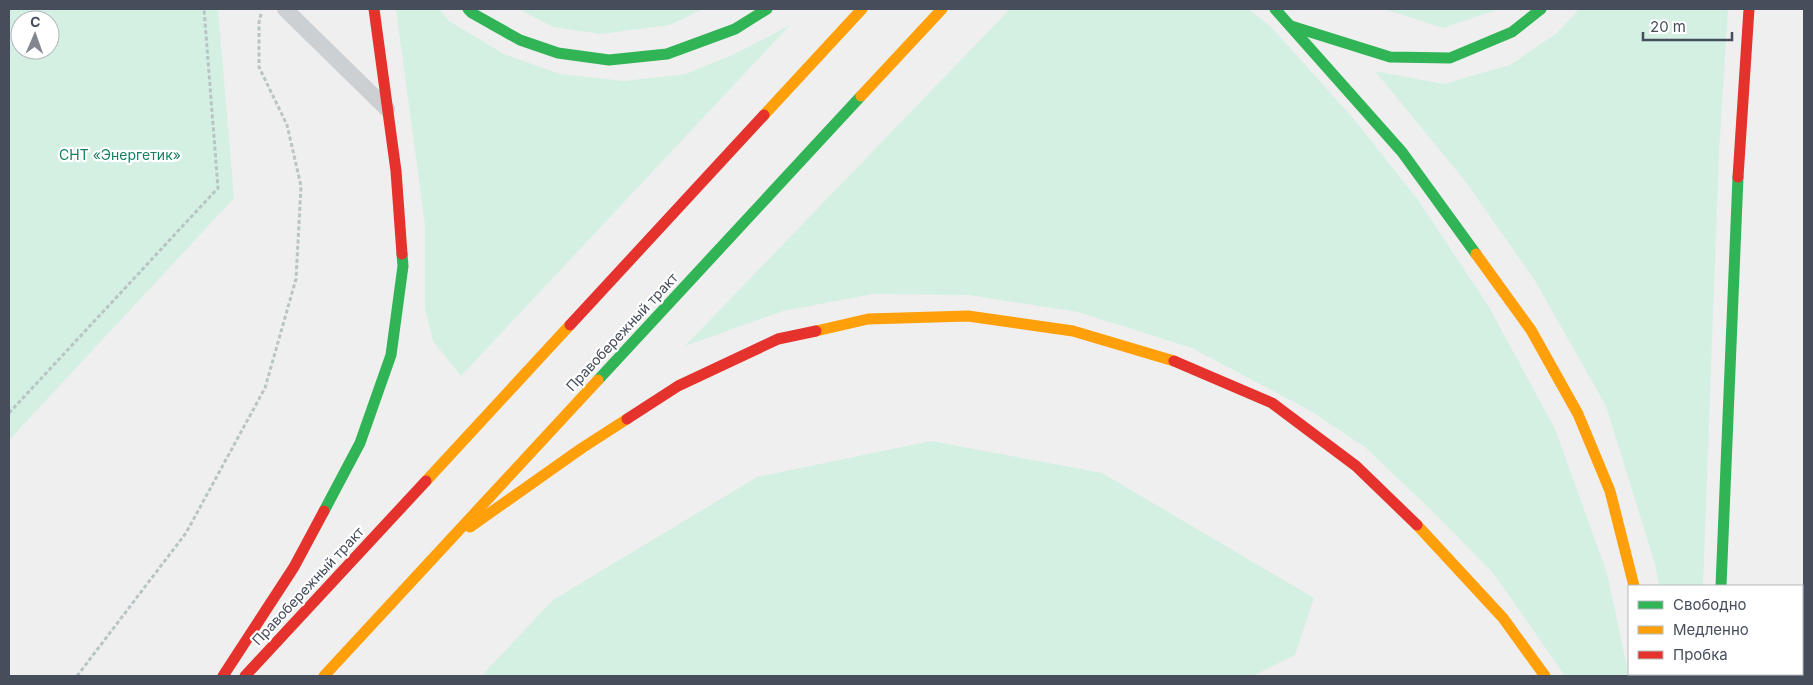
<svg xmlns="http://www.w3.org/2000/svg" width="1813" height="685" font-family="Inter,sans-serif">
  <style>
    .green { fill: #d3f0e3; fill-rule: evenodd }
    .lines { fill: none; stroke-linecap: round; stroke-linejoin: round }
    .path { stroke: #b9c5c4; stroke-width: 3; stroke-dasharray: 4 2.5; stroke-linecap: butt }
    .lane { stroke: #cdd0d3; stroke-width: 16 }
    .fast { stroke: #30b455; stroke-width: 11 }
    .slow { stroke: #ff9f0a; stroke-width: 11 }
    .jam { stroke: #e5322d; stroke-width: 11 }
    .labels { text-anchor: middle; stroke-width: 4.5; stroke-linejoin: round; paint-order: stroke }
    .park-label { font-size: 14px; fill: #14805f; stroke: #fff }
    .street-label { font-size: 14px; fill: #464e5c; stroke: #fff }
  </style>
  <rect width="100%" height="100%" fill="#f0efef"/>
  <g class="green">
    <path d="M9,9H218L234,198L9,440ZM20,20H50V50H20Z"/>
    <polygon points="396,9 439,9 449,21 504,54 560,74 624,81 686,74 739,52 790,25 461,376 433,341 425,308 425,225"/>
    <polygon points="519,9 703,9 670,25 601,34 553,27"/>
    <polygon points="1010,9 1249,9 1271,27 1353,118 1418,200 1489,307 1555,429 1607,573 1629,676 1565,676 1494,574 1431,510 1366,448 1309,410 1192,348 1078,312 969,295 873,294 783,311 685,346"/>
    <polygon points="1384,9 1499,9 1444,28"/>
    <polygon points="1579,9 1728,9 1719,152 1703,586 1659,586 1655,564 1606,406 1534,279 1465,181 1375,71 1443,84 1510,65 1558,32"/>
    <polygon points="931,441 1102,473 1314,598 1295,655 1253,676 481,676 553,600 757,477"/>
  </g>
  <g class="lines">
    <g class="path">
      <polyline points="9,413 218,188 204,9"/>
      <polyline points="77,676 186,533 265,388 296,279 301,186 287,125 259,67 259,22 261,14"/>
    </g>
    <polyline class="lane" points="285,9 387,109"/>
    <g class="fast">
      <polyline points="468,9 472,13 520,40 558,53 609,60 667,54 735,29 767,9"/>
      <polyline points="1275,9 1402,152 1476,254"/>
      <polyline points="1291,26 1390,57 1450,58 1512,32 1541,9"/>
      <polyline points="598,380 861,96"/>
      <polyline points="324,511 360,443 391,355 403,266 402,254"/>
      <polyline points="1721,586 1738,177"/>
    </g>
    <g class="slow">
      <polyline points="861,96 942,9"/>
      <polyline points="764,115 862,9"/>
      <polyline points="1476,254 1531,330 1578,414 1610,491 1634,586"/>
      <polyline points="816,331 868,319 968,316 1073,331 1174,361"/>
      <polyline points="426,481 570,325"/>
      <polyline points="1417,525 1503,618 1545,676"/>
      <polyline points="470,527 582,448 627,419"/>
      <polyline points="1650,674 1651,676"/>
      <polyline points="324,676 598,380"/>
    </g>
    <g class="jam">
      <polyline points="374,9 396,171 402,254"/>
      <polyline points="1738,177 1749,9"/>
      <polyline points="570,325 764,115"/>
      <polyline points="1174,361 1272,403 1356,466 1417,525"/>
      <polyline points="627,419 678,386 778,339 816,331"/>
      <polyline points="1718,674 1718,676"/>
      <polyline points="223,676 294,567 324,511"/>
      <polyline points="245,676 426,481"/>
    </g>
  </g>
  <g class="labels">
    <g class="park-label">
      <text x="120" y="160">СНТ «Энергетик»</text>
    </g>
    <g class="street-label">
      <text transform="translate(622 332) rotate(-47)" y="5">Правобережный тракт</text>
      <text transform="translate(308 586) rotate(-47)" y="5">Правобережный тракт</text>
    </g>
  </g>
  <rect width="1813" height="685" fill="none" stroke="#464e5c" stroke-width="20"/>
  <rect x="1628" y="585" width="175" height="90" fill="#ffffff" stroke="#b5b8be"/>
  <rect x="1638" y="601" width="25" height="8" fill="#30b455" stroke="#b5b8be"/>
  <text x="1673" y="610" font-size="15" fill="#464e5c">Свободно</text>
  <rect x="1638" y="626" width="25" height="8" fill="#ff9f0a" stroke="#b5b8be"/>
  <text x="1673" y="635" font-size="15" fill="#464e5c">Медленно</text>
  <rect x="1638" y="651" width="25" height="8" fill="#e5322d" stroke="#b5b8be"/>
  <text x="1673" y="660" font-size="15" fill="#464e5c">Пробка</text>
  <g transform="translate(35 35) rotate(2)"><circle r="24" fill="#ffffff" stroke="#b5b8be"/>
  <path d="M0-4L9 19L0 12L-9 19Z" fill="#82868f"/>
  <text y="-8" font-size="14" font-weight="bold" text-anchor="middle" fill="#464e5c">С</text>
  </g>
  <path d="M1643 32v8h89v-8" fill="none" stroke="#464e5c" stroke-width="2.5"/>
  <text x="1650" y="32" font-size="15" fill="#464e5c" stroke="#ffffff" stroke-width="4" paint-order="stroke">20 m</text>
</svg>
